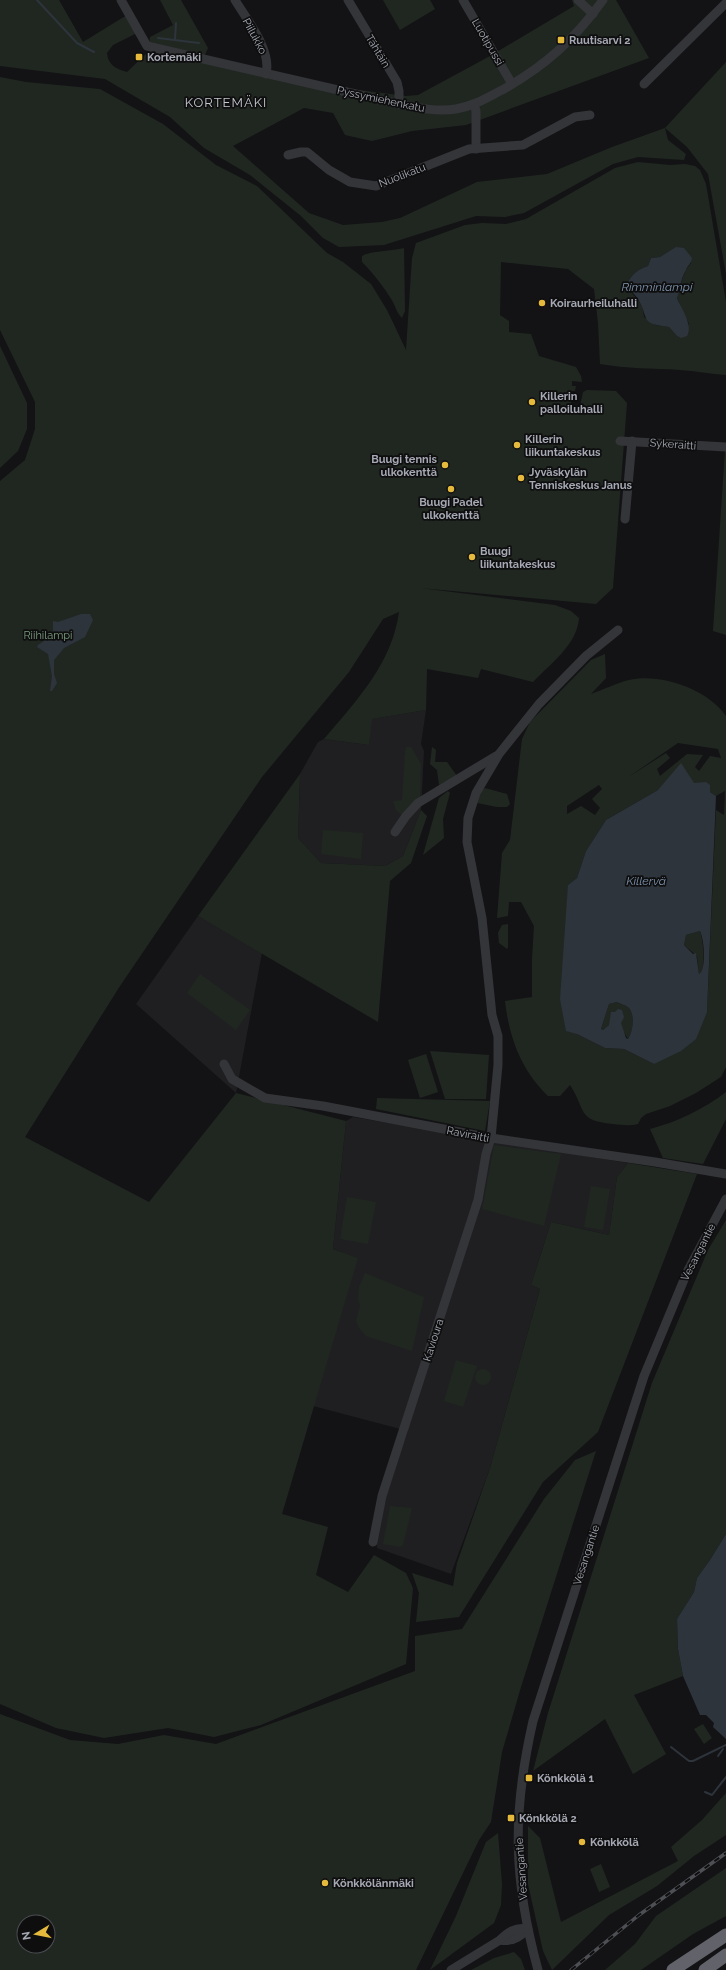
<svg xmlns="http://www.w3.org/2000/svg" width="726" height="1970" font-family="Raleway,sans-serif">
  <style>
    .built { fill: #1f1f21 }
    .green { fill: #202721; fill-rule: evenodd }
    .water { fill: #2d343c; fill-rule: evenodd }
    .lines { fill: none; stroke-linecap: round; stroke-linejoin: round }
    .stream { stroke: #2d343c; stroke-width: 2 }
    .minor { stroke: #343539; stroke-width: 9 }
    .highway { stroke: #61626a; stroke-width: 13 }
    .rail-casing { stroke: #4d4f54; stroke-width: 3.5 }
    .rail { stroke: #0e0e0f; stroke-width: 2; stroke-dasharray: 6; stroke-linecap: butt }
    .poi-dot { fill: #e4b93c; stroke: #0e0e0f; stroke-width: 1.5 }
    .labels { text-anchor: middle; stroke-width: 3.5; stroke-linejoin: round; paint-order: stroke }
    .street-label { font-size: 11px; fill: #a6a9b4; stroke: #0e0e0f }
    .poi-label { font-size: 11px; font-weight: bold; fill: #a6a9b4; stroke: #0e0e0f; text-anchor: start }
    .park-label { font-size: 11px; fill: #7e9e82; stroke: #0e0e0f }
    .water-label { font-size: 12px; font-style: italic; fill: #7f94ad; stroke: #0e0e0f }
    .quarter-label { font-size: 13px; letter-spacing: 1px; fill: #c6c8d0; stroke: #0e0e0f }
  </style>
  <rect width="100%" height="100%" fill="#131315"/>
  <g class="built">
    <polygon points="426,710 421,744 424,751 421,810 403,856 385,866 321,863 298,838 300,774 318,742 324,739 369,745 371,719"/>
    <polygon points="198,916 262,953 236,1093 136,1004"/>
    <polygon points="353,1117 628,1163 617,1177 609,1235 551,1222 531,1285 540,1289 490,1468 451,1574 377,1548 376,1536 384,1500 408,1431 313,1406 357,1258 333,1249 346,1121"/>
  </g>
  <g class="green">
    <path d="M0,0H59L83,42L127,15L137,33L113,45L107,53C108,65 116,69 127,72L148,52L150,37L173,25L160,0H181L208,48L202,62L288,81L406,96L418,95L490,56L574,6L572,0H616L649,58L466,125L412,131L372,141L345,135L333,113L304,108L233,146L309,213L343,225L382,222L400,218L477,182L547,174L612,147L665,128L726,62V274L708,174L687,147L665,128L668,140L686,154L684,160L638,157L613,164L524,213L505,217L476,216L384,245L339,247L323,238L301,216L250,175L204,148L170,117L105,79L0,66Z"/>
    <polygon points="383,0 430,0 435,9 400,30"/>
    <path d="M0,77L26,82L100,89L163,124L216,165L257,186L327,253L343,262L371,284L387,310L406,350L412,258L416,243L465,225L482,223L506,224L526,219L615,168L638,162L670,165L685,164L695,166L700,170L706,184L726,302V375C711,374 695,371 680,370C653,368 627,369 600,364L598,323L594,289L568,269L501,262L500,315L509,321V332L531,334L539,356L576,367L581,376L582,382L572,381V386H576L575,391H572L571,405L580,406L583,392L587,390L616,391L627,403L613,588L596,604L420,588L555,605L571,611L579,618C577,645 551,663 533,682L481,669L478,678L427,669L426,710L372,719L369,745L324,739C356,701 392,664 399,612L383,619L349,672L262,777L120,986L25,1137L149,1202L236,1093L346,1121L333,1249L358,1258L282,1514L328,1527L316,1575L348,1592L374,1555L406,1573L413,1588L406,1664L261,1725L214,1737L168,1728L104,1738L56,1728L0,1704V481L25,460L35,429V402L0,330ZM677,247L691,263C681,274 682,285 677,298L689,324L676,335L669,327L656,325L644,317C643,299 632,298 627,284C632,274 637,270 648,266L651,258L660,257Z"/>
    <path d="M404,248L405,311L402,318C397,313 396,308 393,302C384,287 374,274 362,262V256C370,251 392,251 404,248Z"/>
    <polygon points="0,346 27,403 27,429 18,451 0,468"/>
    <polygon points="725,450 726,450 726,635 713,631"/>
    <path d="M605,654L606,678L591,694C603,690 616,683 629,680C661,673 707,689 726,716V1067L721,1077L696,1093L670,1106L646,1114L641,1118L638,1124C630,1126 622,1125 613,1124C576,1120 587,1111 570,1085L560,1096H548C521,1070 509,1037 505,1001L532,997V959L534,926L521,902H509L508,916L497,918L502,853L510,840L522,739L530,722L591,660ZM678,743L718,749L721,758L710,756L699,771L695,767L703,755L687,754L660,776L657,769L670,758L666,753L627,778ZM599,785L602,789L592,799L600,808L595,815L581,806L567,814V806ZM658,790L710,792L716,796L725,791L724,815L716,810L707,1012L654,1064L624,1049L605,1048L577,1034L568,885L577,878L586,851L606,820Z"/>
    <polygon points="406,747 411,747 421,764 420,797 402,815 396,810 393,801 402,800 405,752"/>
    <polygon points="432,747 436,750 435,762 447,762 457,776 439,785 437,770 430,764"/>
    <polygon points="300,774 298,838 321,863 385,866 403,856 421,810 427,816 411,863 390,881 378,1022 198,916"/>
    <polygon points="485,788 507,794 510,804 507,807 497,807 477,803 479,790"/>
    <polygon points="448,791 450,793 443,819 444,838 423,855 439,798"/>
    <polygon points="323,830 363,833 361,859 321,854"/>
    <polygon points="508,924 508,947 507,949 499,943 498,933 502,925"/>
    <path d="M700,931C703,940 707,969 699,974L697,956L684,945L686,935Z"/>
    <polygon points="200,974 250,1010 236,1030 187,993"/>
    <path d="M617,1002C620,1004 626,1005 629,1008C635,1015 633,1032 628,1039L625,1034L609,1025L603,1030L601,1029L609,1004Z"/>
    <polygon points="430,1051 489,1055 486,1099 445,1099"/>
    <polygon points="426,1054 438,1092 420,1098 408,1060"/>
    <path d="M726,1092V1119L703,1164L663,1158L650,1129C677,1122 704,1109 726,1092Z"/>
    <polygon points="377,1098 490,1101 485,1131 376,1109"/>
    <polygon points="494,1145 561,1154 544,1226 482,1209"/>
    <polygon points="628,1163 697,1174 598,1432 543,1482 459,1617 416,1622 419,1593 412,1573 453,1586 457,1563 490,1468 540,1289 531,1285 551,1222 609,1235 617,1177"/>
    <polygon points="591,1186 610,1189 603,1230 584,1227"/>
    <polygon points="347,1197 376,1202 368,1244 340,1239"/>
    <polygon points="726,1220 726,1534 710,1560 697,1578 694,1592 677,1619 678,1649 683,1676 634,1695 666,1754 633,1774 605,1719 533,1771 548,1713 652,1383 708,1250"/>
    <polygon points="365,1273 424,1297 412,1351 366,1336 359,1328 356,1321 360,1306 358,1298 359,1287"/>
    <polygon points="456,1360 477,1366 463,1407 444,1401"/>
    <circle cx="483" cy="1377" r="8"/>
    <path d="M596,1451L521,1687L502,1752L491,1822L479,1840L416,1970H0V1714L70,1740L118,1744L164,1735L216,1744L415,1671V1636L462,1629L544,1499L575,1460ZM24,1922H48V1946H24Z"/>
    <polygon points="390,1506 412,1508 403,1545 400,1547 383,1544"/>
    <polygon points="703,1724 712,1738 704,1744 694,1729"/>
    <polygon points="726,1793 726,1835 694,1856 657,1886 609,1915 552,1970 543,1951 528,1884 528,1826 540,1838 561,1922 678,1861 671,1847 702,1820"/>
    <polygon points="498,1833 502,1884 501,1905 494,1923 430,1970 456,1916 486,1842"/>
    <polygon points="601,1864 610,1887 599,1892 590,1869"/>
    <polygon points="726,1868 726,1916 693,1934 641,1970 605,1970 635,1944 656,1916"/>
    <polygon points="514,1952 521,1959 525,1970 471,1970 494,1958"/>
  </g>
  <g class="water">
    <path d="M676,247L684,248L692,258C691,264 688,265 686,270C680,279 681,289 677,298C682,310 693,324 687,336L681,338L676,335L669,327C639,323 650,320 638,299C634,293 630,291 627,284C632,274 637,270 648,266L651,258L660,257Z"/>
    <polygon points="81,614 90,614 93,620 85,637 64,648 54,660 54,674 57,683 52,691 50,691 52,676 48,654 37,647 38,645 44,641 53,632 53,621 58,622"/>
    <path d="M681,763L694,783L706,782L710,785V792L716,796L707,1012L696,1039L681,1051L654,1064L624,1049L605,1048L577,1034L566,1031L560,999L568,885L577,878L586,851L606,820L658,790ZM700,931C704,939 707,968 699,974L696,953L693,954L684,945L686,935ZM617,1002C620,1004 626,1005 629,1008C635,1015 633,1032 628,1039L626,1038L621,1023L624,1017L622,1010L618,1009L615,1012H611L609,1025L603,1030L601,1029L609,1004Z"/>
    <polygon points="726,1534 726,1739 713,1727 714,1723 706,1715 700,1715 683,1676 678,1649 677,1619 694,1592 697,1578 710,1560"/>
  </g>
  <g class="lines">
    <g class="stream">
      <polyline points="37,0 77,43 94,52"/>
      <polyline points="158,38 199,43"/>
      <polyline points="175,39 176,23"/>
      <polyline points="671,1747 689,1761 693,1761 726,1745"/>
      <polyline points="718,1756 723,1749"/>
      <polyline points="705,1792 712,1795 726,1777"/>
    </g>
    <g class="minor">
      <path d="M121,0L147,46L399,104C418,108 437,112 456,109C474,106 488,97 504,89C546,65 575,39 603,0"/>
      <path d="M235,0C247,20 272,50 266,74"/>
      <polyline points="348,0 397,82 399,91 399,104"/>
      <polyline points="463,0 512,84"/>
      <polyline points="578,0 593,14"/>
      <polyline points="644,84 726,3"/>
      <polyline points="474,104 476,111 476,149"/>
      <polyline points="288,155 301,152 307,152 329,170 350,182 376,186 469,149 523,145 575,117 590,115"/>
      <polyline points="620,441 726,447"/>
      <polyline points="625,519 632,441"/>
      <polyline points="395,832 406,816 418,803 496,756"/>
      <polyline points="224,1064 232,1079 265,1098 323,1106 491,1138 655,1162 726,1174"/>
      <polyline points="373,1542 382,1496 478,1200 486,1154 491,1138 498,1065 498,1036 492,1015 482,918 467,842 468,818 476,793 499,754 539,704 586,656 618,630"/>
      <path d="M500,1940C512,1942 520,1938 527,1929"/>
      <path d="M451,1970L500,1940C508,1932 515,1927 527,1929"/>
      <path d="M538,1970C513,1879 512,1813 533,1721L644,1376L688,1270L726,1199"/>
    </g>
    <g class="highway">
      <polyline points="673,1970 726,1935"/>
      <polyline points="705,1970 726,1955"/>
    </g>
    <defs>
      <polyline id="rail" points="571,1970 639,1915 726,1853"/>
    </defs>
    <use href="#rail" class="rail-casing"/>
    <use href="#rail" class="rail"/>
  </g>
  <g class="poi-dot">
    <rect x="557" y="36" width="8" height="8" rx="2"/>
    <rect x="135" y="53" width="8" height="8" rx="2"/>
    <circle cx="542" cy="303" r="4"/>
    <circle cx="532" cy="402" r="4"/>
    <circle cx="517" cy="445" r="4"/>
    <circle cx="445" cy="465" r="4"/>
    <circle cx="521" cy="478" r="4"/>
    <circle cx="451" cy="489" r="4"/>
    <circle cx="472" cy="557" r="4"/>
    <rect x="525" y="1774" width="8" height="8" rx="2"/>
    <rect x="507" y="1814" width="8" height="8" rx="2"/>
    <circle cx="582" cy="1842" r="4"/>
    <circle cx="325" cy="1883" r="4"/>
  </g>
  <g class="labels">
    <g class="street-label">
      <text transform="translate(255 36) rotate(62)" y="4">Piilukko</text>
      <text transform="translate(488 42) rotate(60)" y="4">Luotipussi</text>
      <text transform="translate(378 51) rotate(59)" y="4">Tähtäin</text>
      <text transform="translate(381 99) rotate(12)" y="4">Pyssymiehenkatu</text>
      <text transform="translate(402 175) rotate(-21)" y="4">Nuolikatu</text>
      <text transform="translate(673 444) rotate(4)" y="4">Sykeraitti</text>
      <text transform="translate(468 1134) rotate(11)" y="4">Raviraitti</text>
      <text transform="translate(698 1252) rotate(-63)" y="4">Vesangantie</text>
      <text transform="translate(433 1340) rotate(-72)" y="4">Kavioura</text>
      <text transform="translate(586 1555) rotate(-72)" y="4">Vesangantie</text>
      <text transform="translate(521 1869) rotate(-94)" y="4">Vesangantie</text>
    </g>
    <g class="poi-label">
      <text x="569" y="44">Ruutisarvi 2</text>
      <text x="147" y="61">Kortemäki</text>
      <text x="550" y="307">Koiraurheiluhalli</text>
      <text x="540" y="400">Killerin<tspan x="540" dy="13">palloiluhalli</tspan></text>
      <text x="525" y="443">Killerin<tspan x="525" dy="13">liikuntakeskus</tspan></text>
      <text x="437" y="463" text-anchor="end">Buugi tennis<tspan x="437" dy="13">ulkokenttä</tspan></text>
      <text x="529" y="476">Jyväskylän<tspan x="529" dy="13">Tenniskeskus Janus</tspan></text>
      <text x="451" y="506" text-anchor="middle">Buugi Padel<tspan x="451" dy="13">ulkokenttä</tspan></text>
      <text x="480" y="555">Buugi<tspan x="480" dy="13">liikuntakeskus</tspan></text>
      <text x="537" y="1782">Könkkölä 1</text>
      <text x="519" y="1822">Könkkölä 2</text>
      <text x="590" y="1846">Könkkölä</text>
      <text x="333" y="1887">Könkkölänmäki</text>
    </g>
    <g class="park-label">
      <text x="48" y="639">Riihilampi</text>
    </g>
    <g class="water-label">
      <text x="657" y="291">Rimminlampi</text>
      <text x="646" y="885">Killervä</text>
    </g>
    <g class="quarter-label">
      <text x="226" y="107">KORTEMÄKI</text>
    </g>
  </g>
  <g transform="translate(36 1934) rotate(260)"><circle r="19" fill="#0e0e0f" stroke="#4b4c51"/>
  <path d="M0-3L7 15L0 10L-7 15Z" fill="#e4b93c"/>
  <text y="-6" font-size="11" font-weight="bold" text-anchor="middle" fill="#a6a9b4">N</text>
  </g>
</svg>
